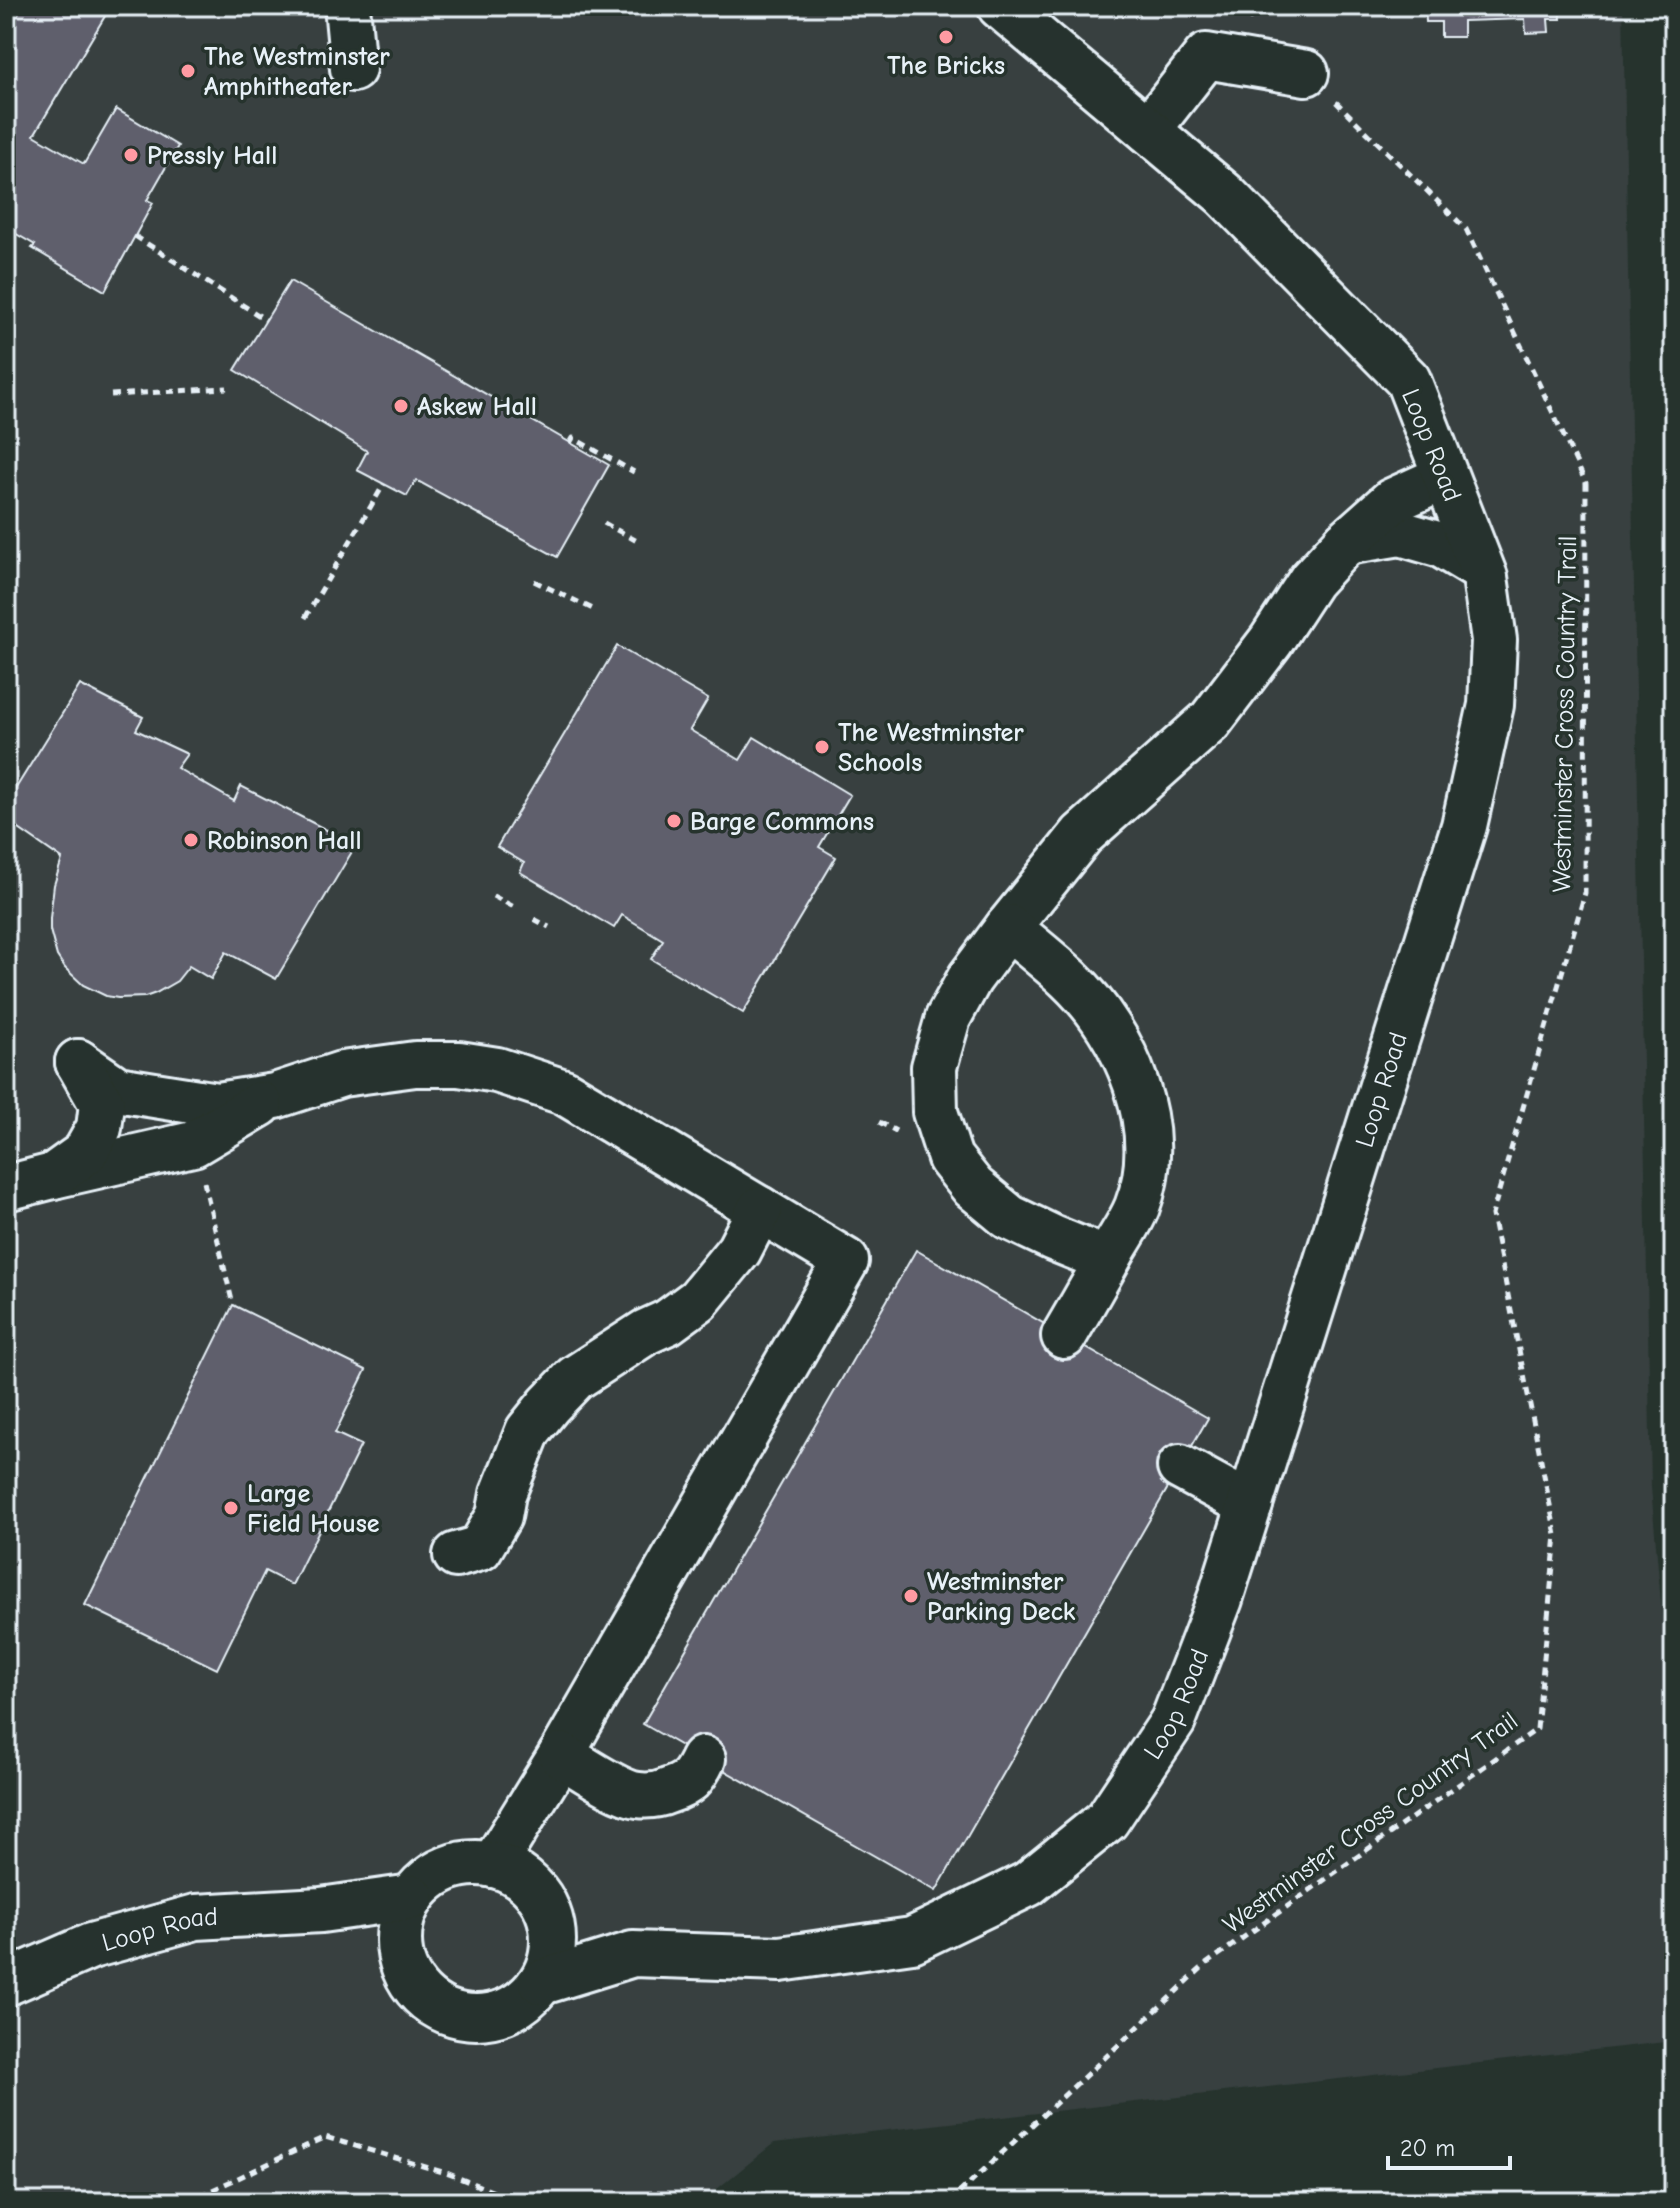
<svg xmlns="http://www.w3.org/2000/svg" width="1680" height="2208" font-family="'Comic Neue',sans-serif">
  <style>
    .built { fill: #374040 }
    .building { fill: #5e5f6c; stroke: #e8f1f8; stroke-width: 2 }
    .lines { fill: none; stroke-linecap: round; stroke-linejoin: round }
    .minor-casing { stroke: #e8f1f8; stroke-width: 50 }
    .path { stroke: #e8f1f8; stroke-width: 5; stroke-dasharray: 8 6; stroke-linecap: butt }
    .minor { stroke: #26332d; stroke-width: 44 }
    .poi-dot { fill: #ff9aa2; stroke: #26332d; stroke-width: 3 }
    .labels { text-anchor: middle; stroke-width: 7; stroke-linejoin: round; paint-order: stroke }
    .poi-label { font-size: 26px; font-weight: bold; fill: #e8f1f8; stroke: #26332d; text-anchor: start }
    .street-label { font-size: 26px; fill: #e8f1f8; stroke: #26332d }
  </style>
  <rect width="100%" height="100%" fill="#26332d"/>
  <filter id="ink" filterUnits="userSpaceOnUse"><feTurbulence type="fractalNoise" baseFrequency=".0125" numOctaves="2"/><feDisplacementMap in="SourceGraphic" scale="16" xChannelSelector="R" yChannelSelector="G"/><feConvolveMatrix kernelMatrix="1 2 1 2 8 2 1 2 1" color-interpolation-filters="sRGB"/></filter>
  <g filter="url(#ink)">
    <polygon class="built" points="6,6 1623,6 1651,1487 1674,1753 1674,2041 774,2143 701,2202 6,2202"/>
    <g class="building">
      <polygon points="6,6 111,6 34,135 84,164 116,109 178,146 147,200 153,203 105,291 32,248 35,245 6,228"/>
      <polygon points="1425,6 1560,6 1561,19 1548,19 1549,32 1526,33 1525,19 1463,21 1463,37 1441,37 1441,22 1426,22"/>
      <polygon points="290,281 609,465 557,557 416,480 407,496 357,470 367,451 235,370"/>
      <polygon points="617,646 708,699 690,730 740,760 754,737 850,795 819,847 836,857 743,1013 651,959 663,940 622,915 614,928 520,872 524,863 497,847"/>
      <polygon points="80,685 143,717 136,730 187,754 177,768 234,801 241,786 356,845 276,979 226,952 211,979 189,966 177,981 156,993 145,997 118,998 106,996 83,985 65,968 57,956 50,930 50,918 54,885 62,859 6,820 6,804"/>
      <polygon points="916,1250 1208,1418 936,1891 643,1724"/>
      <polygon points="233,1305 366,1370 335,1433 361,1445 292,1585 265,1571 217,1669 85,1605"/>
    </g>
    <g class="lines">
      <defs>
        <g id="minor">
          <polyline points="347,6 353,69"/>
          <polyline points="1148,130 1206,56 1306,73"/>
          <polyline points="1346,542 1400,533 1441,545 1481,569"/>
          <polyline points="1008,927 1082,835 1210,721 1271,641 1311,580 1346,542 1392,501 1445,477"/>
          <polyline points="78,1062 117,1089 217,1105 275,1096 342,1074 415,1064 459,1064 497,1070 564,1092 846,1261 561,1755 493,1865"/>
          <polyline points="53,1176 193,1144 260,1104"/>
          <polyline points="6,1188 53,1176 85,1153 99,1128 102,1104 78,1062"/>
          <path d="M1064,1336C1081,1307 1097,1279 1113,1250C1121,1236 1131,1222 1137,1207C1167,1129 1127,1034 1069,979C1050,961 1028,944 1008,927L970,978L948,1018L934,1067L935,1112L950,1158L973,1187L1009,1217L1053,1238L1107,1260"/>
          <polyline points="1180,1467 1250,1505"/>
          <polyline points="456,1555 480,1548 499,1516 503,1494 528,1431 549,1405 575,1378 646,1332 668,1322 698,1300 739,1250 760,1209"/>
          <path d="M561,1755C579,1765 618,1793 638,1795C648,1796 659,1795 668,1791C689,1784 694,1778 703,1759"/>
          <circle cx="476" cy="1940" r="77"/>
          <path id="s1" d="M542,1982L633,1954L780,1959L912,1940L1028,1884L1107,1820L1173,1721L1220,1599L1464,826L1491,705L1494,640L1485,577L1408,380L1224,194L1000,6"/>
          <path id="s2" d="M6,1983L91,1946L196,1917L321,1910L412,1897"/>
        </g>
      </defs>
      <use href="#minor" class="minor-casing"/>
      <g class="path">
        <polyline points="1238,6 1252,19"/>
        <polyline points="135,236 266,320"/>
        <polyline points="111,395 227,388"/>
        <polyline points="570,443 573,438 634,472"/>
        <polyline points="604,523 637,541"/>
        <polyline points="534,581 593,609"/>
        <polyline points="305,618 384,484"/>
        <polyline points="6,640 8,637"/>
        <polyline points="493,896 514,907"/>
        <polyline points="534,919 549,927"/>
        <polyline points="879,1122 896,1131"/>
        <polyline points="204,1182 233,1305"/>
        <polyline points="187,2202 325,2137 449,2174 519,2202"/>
        <polyline points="949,2202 1206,1964 1537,1729 1556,1535 1492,1215 1585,893 1586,483 1466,229 1336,102"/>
      </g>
      <use href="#minor" class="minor"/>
    </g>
  </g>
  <g class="poi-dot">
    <circle cx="946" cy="37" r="8"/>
    <circle cx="188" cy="71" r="8"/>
    <circle cx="131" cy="155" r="8"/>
    <circle cx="401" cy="406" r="8"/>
    <circle cx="822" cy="747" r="8"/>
    <circle cx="674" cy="821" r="8"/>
    <circle cx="191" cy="840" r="8"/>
    <circle cx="231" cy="1508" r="8"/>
    <circle cx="911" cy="1596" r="8"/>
  </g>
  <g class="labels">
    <g class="poi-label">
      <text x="204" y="65">The Westminster<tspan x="204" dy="30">Amphitheater</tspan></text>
      <text x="946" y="74" text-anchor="middle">The Bricks</text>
      <text x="147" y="164">Pressly Hall</text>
      <text x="417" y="415">Askew Hall</text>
      <text x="838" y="741">The Westminster<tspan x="838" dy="30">Schools</tspan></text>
      <text x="690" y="830">Barge Commons</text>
      <text x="207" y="849">Robinson Hall</text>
      <text x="247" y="1502">Large<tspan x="247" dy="30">Field House</tspan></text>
      <text x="927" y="1590">Westminster<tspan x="927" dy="30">Parking Deck</tspan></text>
    </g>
    <g class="street-label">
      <text transform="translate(1432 445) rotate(68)" y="9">Loop Road</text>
      <text transform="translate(1564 714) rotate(-89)" y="9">Westminster Cross Country Trail</text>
      <text dy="9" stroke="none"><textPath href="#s1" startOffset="1390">Loop Road</textPath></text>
      <text dy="9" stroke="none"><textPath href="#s1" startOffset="742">Loop Road</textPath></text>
      <text transform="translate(1370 1822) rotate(-36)" y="9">Westminster Cross Country Trail</text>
      <text dy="9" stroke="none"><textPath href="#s2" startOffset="164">Loop Road</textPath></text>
    </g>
  </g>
  <rect width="1680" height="2208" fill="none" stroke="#26332d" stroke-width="32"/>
  <rect x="16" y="16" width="1648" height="2176" fill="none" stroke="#e8f1f8" stroke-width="3" filter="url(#ink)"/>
  <path d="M1388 2156v12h122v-12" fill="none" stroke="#e8f1f8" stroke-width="4"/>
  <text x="1400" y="2156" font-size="24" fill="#e8f1f8" stroke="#26332d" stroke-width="6" paint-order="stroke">20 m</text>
</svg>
